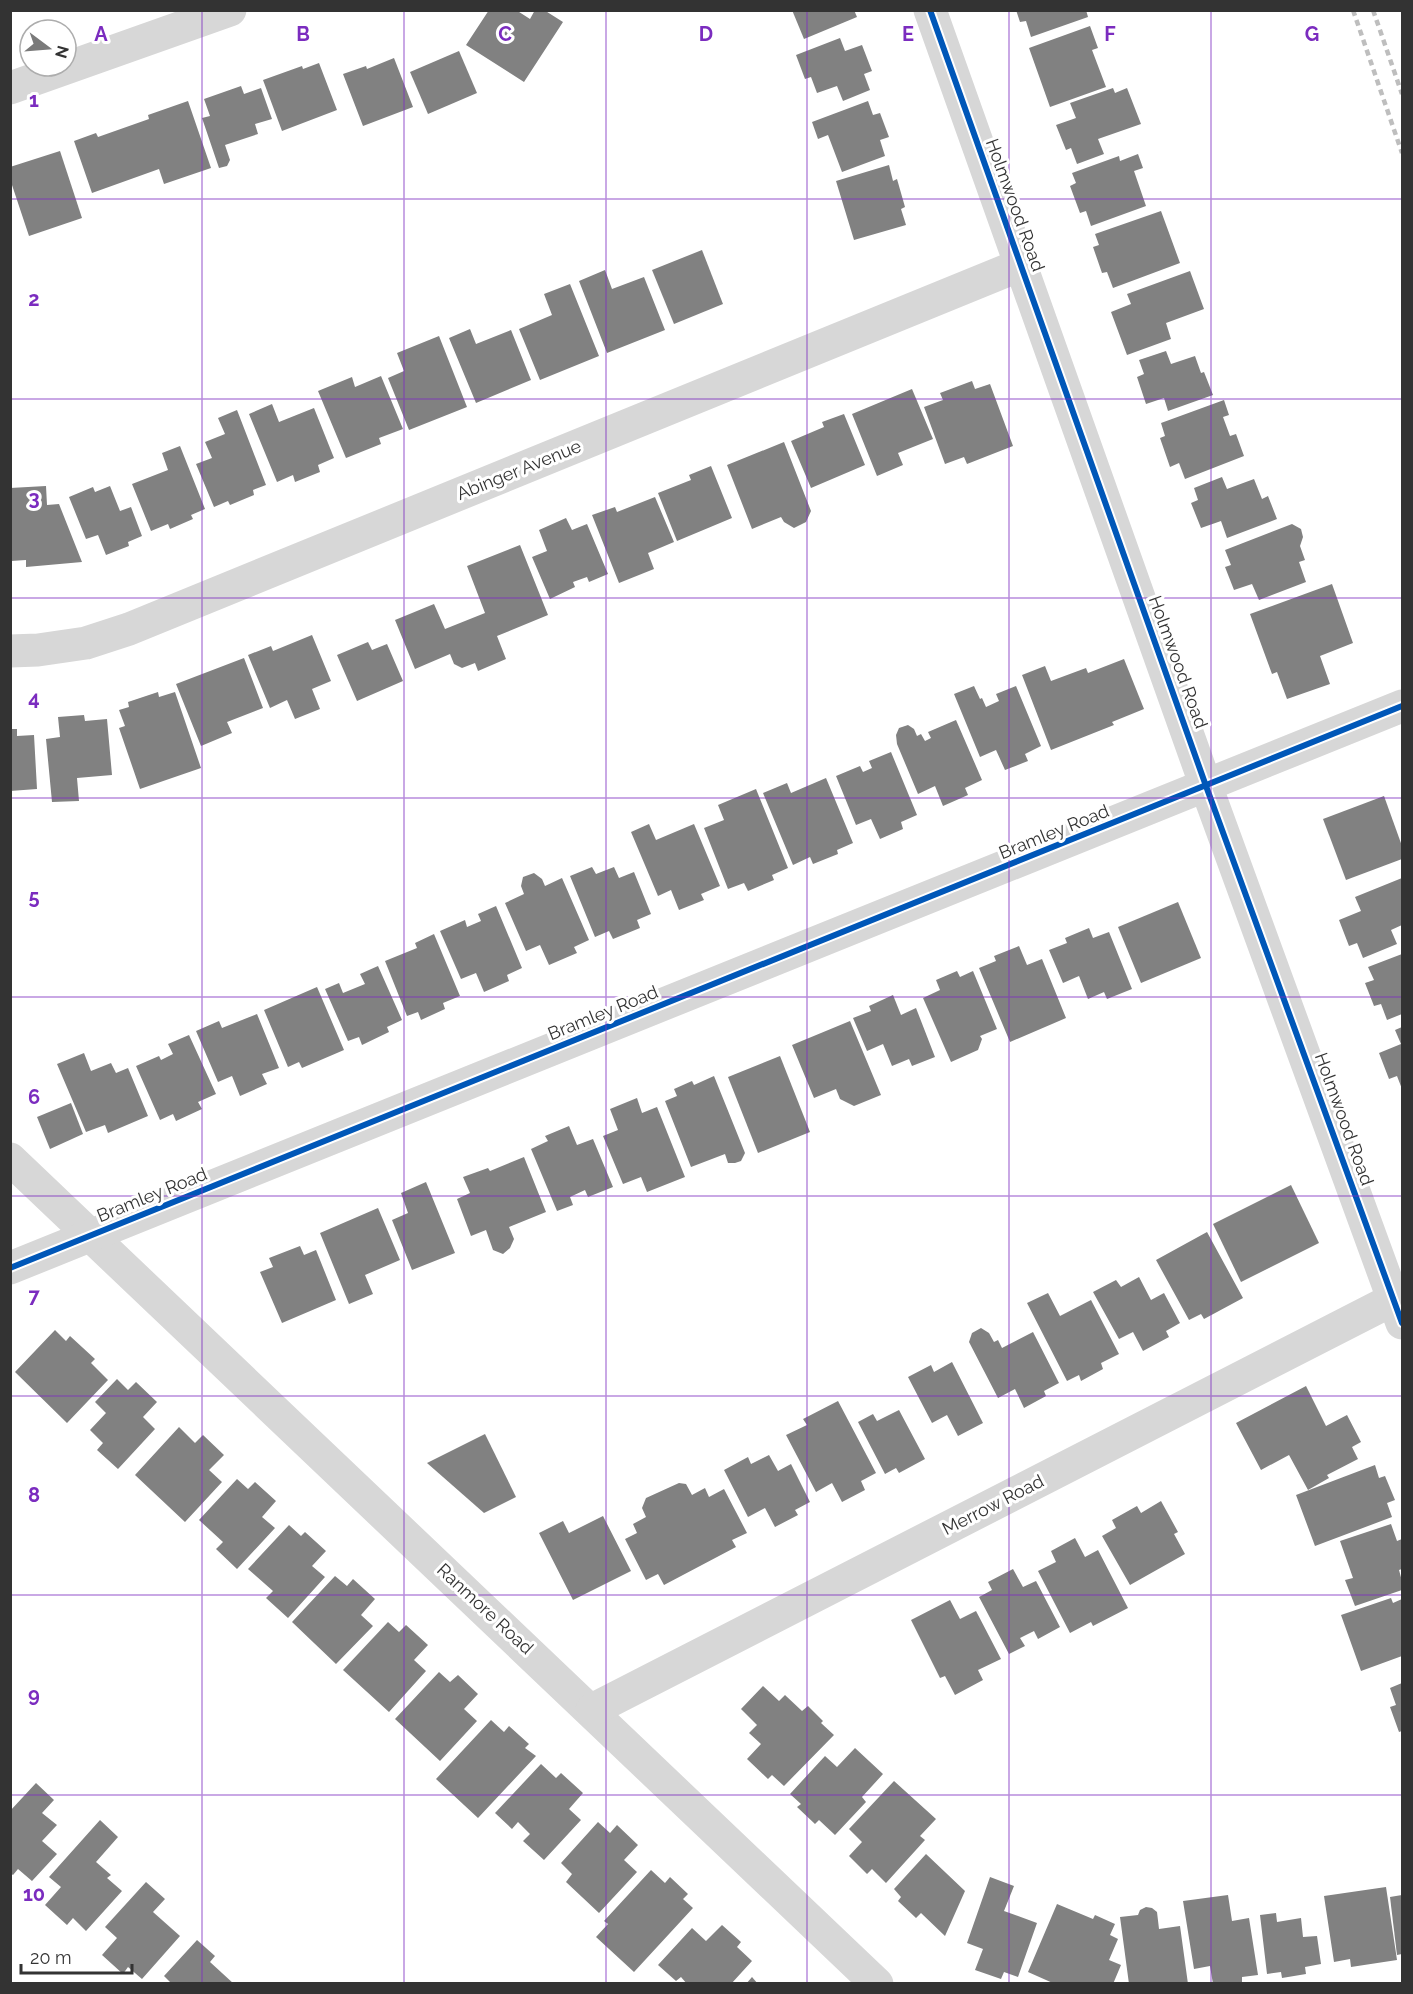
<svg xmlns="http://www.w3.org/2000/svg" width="1413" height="1994" font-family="Raleway,sans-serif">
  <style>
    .building { fill: #818181 }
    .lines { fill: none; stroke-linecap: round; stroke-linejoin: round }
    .minor { stroke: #d7d7d7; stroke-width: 33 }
    .rail { stroke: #bebebe; stroke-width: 4.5; stroke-dasharray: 6 4.5; stroke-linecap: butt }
    .cycleway-casing { stroke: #fff; stroke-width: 10 }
    .cycleway { stroke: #0057b8; stroke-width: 6 }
    .grid { fill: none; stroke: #7b2cbf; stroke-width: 1.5; stroke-opacity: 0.55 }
    .labels { text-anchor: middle; stroke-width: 6; stroke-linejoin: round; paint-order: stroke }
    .street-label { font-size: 18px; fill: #333; stroke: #fff }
    .grid-label { font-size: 20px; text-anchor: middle; font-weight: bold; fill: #7b2cbf; stroke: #fff; stroke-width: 6; stroke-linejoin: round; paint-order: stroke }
  </style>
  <rect width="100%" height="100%" fill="#fff"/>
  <g class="building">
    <polygon points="489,10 516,10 530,19 535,10 544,10 563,22 524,82 466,45"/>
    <polygon points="792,10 854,10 857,17 804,39"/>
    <polygon points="1016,10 1086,10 1088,17 1031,37 1026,21 1020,22"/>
    <polygon points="1090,26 1098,48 1092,50 1106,87 1050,107 1029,48"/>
    <polygon points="840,38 845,51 862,45 872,71 864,74 870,90 843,101 837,86 817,93 811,77 805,79 796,55"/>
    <polygon points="459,51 477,93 428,114 410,72"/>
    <polygon points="394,58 413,107 363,126 343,74 366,66 367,69"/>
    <polygon points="319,63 337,110 282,131 263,80 302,66 303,69"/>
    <polygon points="241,86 244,94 261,88 272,119 255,124 258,134 225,145 230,160 227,166 219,168 202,118 210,116 204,99"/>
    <polygon points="1113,88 1115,93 1127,88 1141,124 1098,139 1104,154 1077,164 1071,148 1066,150 1056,125 1076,118 1070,103"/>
    <polygon points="188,101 211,168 164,184 159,169 92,193 74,141 96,133 98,137 149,119 148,115"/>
    <polygon points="868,101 873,115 880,113 889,137 880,140 885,156 842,172 828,135 818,139 812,122"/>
    <polygon points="60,151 82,218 29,236 10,179 10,167"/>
    <polygon points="1138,154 1143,168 1134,171 1146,206 1091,226 1086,211 1080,213 1070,186 1076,183 1072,173 1119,156 1120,161"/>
    <polygon points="889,165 893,181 897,179 905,207 901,209 906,225 854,240 836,181"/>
    <polygon points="1161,211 1180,263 1113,288 1107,272 1102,273 1093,247 1099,245 1095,234"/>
    <polygon points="702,250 723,304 674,324 652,270"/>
    <polygon points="605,270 612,289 644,277 665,330 607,353 579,281"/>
    <polygon points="1190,271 1204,309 1166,323 1171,339 1127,355 1111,312 1131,304 1127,294"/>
    <polygon points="570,284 599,356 540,380 519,329 552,315 544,294"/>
    <polygon points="470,329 476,344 511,330 531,380 476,403 449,338"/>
    <polygon points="439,336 467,407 409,430 388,378 404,371 397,353"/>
    <polygon points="1166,351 1171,364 1195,356 1201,373 1204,372 1213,395 1168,411 1164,398 1146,404 1137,377 1144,374 1139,360"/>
    <polygon points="381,376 403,429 379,438 381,444 346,458 318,391 352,377 355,387"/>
    <polygon points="972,381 975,389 990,384 1013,446 967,464 964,457 945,464 924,407 943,400 940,393"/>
    <polygon points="912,389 933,439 898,453 903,465 877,476 852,414"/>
    <polygon points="1224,400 1229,415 1223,417 1230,436 1236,434 1244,456 1185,479 1179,463 1170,467 1160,438 1165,436 1161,423"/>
    <polygon points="272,404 279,422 314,408 334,458 318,465 320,472 295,482 293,475 277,482 249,414"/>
    <polygon points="237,410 266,485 253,490 254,495 230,505 228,501 214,507 196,464 212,458 205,442 225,434 218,418"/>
    <polygon points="844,414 865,465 811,488 791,441 824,427 822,422"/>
    <polygon points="784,442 811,511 806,522 794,528 784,522 781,517 752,529 727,465"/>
    <polygon points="180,446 205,509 191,515 193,519 170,529 168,524 151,531 132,484 168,470 162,453"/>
    <polygon points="711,466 732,518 677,541 658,493 691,480 689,475"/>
    <polygon points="1222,477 1227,489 1254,479 1262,499 1268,496 1277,519 1227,538 1221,521 1201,528 1191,503 1198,500 1194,488"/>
    <polygon points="46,486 47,505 59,504 82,562 26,567 26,560 11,561 10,488"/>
    <polygon points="110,486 120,511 131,507 142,536 128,542 129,546 106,555 98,535 86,539 69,497 93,487 95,492"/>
    <polygon points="655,497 674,542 648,553 654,569 619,583 592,515 615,507 617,512"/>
    <polygon points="566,518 572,530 587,524 608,574 589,582 587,577 573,582 575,587 550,599 532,557 547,551 539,530"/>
    <polygon points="1292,524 1301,529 1303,537 1300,546 1305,560 1299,562 1306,582 1259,600 1252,584 1234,590 1225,567 1231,565 1225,550"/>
    <polygon points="520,545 548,615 497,636 506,659 478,671 475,663 462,668 454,664 450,654 415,669 395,620 434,604 445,629 485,613 467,566"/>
    <polygon points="1332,584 1353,643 1320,656 1330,684 1287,699 1277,672 1272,674 1250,614"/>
    <polygon points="312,635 331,681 312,689 320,709 295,719 287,700 270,708 248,655 271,646 273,651"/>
    <polygon points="368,642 372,650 387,644 403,681 357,701 337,655"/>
    <polygon points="244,658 263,708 227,722 232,733 201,746 176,684"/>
    <polygon points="1124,659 1144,709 1112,722 1114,725 1051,750 1022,675 1045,666 1051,681 1086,668 1088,673"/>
    <polygon points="974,686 980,699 982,698 986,707 999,701 996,694 1016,686 1041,746 1025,754 1028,761 1005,770 996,750 980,757 954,694"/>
    <polygon points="158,692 159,697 175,692 201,768 140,789 119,728 125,726 119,710 129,707 128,702"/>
    <polygon points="84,715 85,721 107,719 112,775 77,778 79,801 52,802 46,739 60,737 58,717"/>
    <polygon points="956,720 982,780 965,788 968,795 943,806 935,786 918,794 897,744 896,735 899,728 908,725 914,729 917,736 921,734 925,741 931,738 928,732"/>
    <polygon points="10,729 17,729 17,736 34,735 37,789 10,791"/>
    <polygon points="891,752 917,815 901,822 903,829 880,839 871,819 856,825 836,776 860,766 863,772 872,768 869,761"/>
    <polygon points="826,778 853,843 837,850 838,854 813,864 810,857 793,865 763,793 787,783 791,793"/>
    <polygon points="756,789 788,868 772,875 774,880 748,891 744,883 728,889 704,828 724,820 718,805"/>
    <polygon points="1384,796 1402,846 1402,859 1346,880 1323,819"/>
    <polygon points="649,824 656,840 694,824 720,886 701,894 704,900 679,910 671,890 658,896 631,832"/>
    <polygon points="592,867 596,874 614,867 619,878 634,872 651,914 637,920 640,928 613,939 609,931 595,937 570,876"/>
    <polygon points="534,873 542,879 545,886 562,878 589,940 574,947 577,953 549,965 540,945 526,951 505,903 524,894 521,886 523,877"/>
    <polygon points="1402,878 1402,925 1391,930 1397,944 1363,958 1357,943 1349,946 1339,920 1361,911 1355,897"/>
    <polygon points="1178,902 1201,958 1141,983 1118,927"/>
    <polygon points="496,906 522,968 507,975 509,981 484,992 476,973 461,979 440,931 465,920 467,927 481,921 478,914"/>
    <polygon points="1089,928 1093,938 1109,932 1132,989 1107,999 1104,992 1088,999 1079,976 1063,983 1049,950 1067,943 1065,938"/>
    <polygon points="434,934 460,996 443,1003 445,1009 421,1020 418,1012 407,1016 385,961 417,948 415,943"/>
    <polygon points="1019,946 1027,965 1042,959 1066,1018 1010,1042 979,968 996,961 994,956"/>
    <polygon points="1402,954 1402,1014 1387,1020 1381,1004 1374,1006 1365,983 1374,980 1368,967"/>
    <polygon points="378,966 402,1020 387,1027 389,1032 362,1045 359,1037 348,1041 325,989 339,983 343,993 365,984 360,974"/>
    <polygon points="957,971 960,977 973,971 997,1029 980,1036 982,1039 978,1050 951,1062 923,998 940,990 936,980"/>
    <polygon points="317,987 344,1050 302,1068 299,1062 288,1067 264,1010"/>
    <polygon points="893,995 901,1015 916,1008 935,1057 912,1066 909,1059 892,1066 883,1044 867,1051 853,1018 871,1011 869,1006"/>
    <polygon points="257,1014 279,1068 262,1074 267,1084 240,1096 232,1076 218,1082 196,1031 219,1021 222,1028"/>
    <polygon points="850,1021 881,1095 854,1106 840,1099 836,1089 814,1098 792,1045"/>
    <polygon points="1402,1027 1402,1089 1397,1076 1389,1079 1379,1053 1401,1044 1395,1030"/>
    <polygon points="189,1035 216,1094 198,1102 202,1109 176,1121 173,1114 160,1120 136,1066 159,1056 161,1060 173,1054 168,1044"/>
    <polygon points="84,1053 91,1071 111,1063 116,1073 128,1068 148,1116 108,1133 105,1125 86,1132 57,1064"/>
    <polygon points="780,1056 810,1132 758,1153 728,1077"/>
    <polygon points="714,1076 745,1153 741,1161 735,1163 728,1163 725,1154 691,1167 665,1101 677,1096 674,1089 692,1081 694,1085"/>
    <polygon points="637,1098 642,1113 657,1107 685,1177 647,1192 641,1177 623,1184 603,1136 618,1130 610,1109"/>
    <polygon points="71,1103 83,1134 50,1149 37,1117"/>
    <polygon points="569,1126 577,1145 593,1139 613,1187 588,1197 585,1190 570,1197 573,1205 557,1211 531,1149 548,1141 545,1136"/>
    <polygon points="524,1157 546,1212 509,1227 514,1239 510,1248 503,1254 493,1250 486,1230 471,1236 457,1199 470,1193 463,1177 488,1168 490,1171"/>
    <polygon points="426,1182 455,1253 412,1270 392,1220 408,1213 401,1193"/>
    <polygon points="1291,1185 1319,1243 1241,1282 1213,1224"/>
    <polygon points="378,1208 400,1260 365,1275 373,1294 349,1304 320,1233"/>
    <polygon points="1207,1232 1243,1298 1204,1319 1201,1314 1189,1320 1156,1260"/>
    <polygon points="300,1246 304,1255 316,1250 336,1300 282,1323 260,1272 273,1267 269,1258"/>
    <polygon points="1139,1277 1151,1300 1164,1293 1180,1323 1166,1331 1169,1337 1143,1351 1133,1332 1119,1339 1093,1292 1116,1280 1121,1287"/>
    <polygon points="1048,1293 1060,1316 1091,1300 1119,1354 1101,1363 1103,1369 1081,1381 1079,1375 1067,1381 1027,1303"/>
    <polygon points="981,1328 989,1333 994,1342 998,1340 1002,1348 1033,1332 1059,1383 1044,1391 1046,1396 1024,1408 1015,1389 998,1398 969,1342 972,1333"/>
    <polygon points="55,1330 66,1341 70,1336 95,1359 91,1363 108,1380 67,1423 15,1372"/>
    <polygon points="952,1362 983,1423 958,1436 947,1415 932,1423 908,1377 931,1365 934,1372"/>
    <polygon points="117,1379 128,1390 136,1382 157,1402 143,1417 155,1429 118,1469 97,1450 103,1443 90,1430 106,1413 95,1402"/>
    <polygon points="1306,1386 1326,1426 1347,1415 1361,1442 1352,1447 1358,1459 1327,1475 1329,1478 1308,1490 1289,1455 1261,1470 1236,1423"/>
    <polygon points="838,1401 876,1473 861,1481 865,1490 842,1502 832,1483 816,1492 786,1435 807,1425 803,1419"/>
    <polygon points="899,1410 925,1459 899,1473 896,1468 885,1474 858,1422 873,1414 877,1421"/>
    <polygon points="179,1427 195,1443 203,1435 224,1455 209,1470 222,1482 185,1522 135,1475"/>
    <polygon points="485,1434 516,1497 484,1513 427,1463"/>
    <polygon points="769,1455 778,1471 791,1464 810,1502 795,1510 798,1515 775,1527 765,1508 748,1517 724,1470 748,1457 751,1464"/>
    <polygon points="1375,1465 1379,1478 1385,1476 1395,1500 1387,1503 1392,1517 1315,1546 1296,1495"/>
    <polygon points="237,1479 248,1489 255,1482 276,1501 262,1517 275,1528 237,1569 216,1549 223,1542 199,1520"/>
    <polygon points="679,1483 686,1484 692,1495 705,1488 709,1497 724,1489 747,1533 732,1540 736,1547 664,1585 658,1574 646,1580 625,1539 637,1533 633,1524 646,1517 642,1508 646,1498"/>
    <polygon points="1161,1501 1178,1532 1174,1534 1185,1554 1130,1585 1102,1536 1116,1528 1112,1520 1137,1506 1141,1513"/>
    <polygon points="603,1516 631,1571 573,1600 539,1533 563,1521 569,1533"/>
    <polygon points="1391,1524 1397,1541 1402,1539 1402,1569 1399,1570 1402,1581 1402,1590 1355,1606 1345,1580 1353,1578 1340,1541"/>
    <polygon points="289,1525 301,1536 305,1532 326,1551 312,1566 325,1577 288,1618 266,1598 273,1591 248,1569"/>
    <polygon points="1075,1538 1085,1557 1098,1550 1128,1608 1093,1626 1091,1622 1070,1633 1038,1571 1056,1562 1051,1551"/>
    <polygon points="1013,1569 1023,1587 1036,1581 1060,1627 1038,1639 1034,1631 1020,1638 1025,1646 1009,1654 979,1597 992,1590 988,1582"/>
    <polygon points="335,1576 347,1586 353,1579 375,1599 361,1615 373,1626 336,1664 292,1622"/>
    <polygon points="1391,1598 1393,1603 1402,1599 1402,1656 1361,1671 1341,1615"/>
    <polygon points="950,1600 960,1619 976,1611 1001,1659 978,1670 983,1680 955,1695 945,1676 940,1678 911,1620"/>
    <polygon points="388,1622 399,1632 406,1625 428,1645 414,1660 426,1671 389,1712 343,1670"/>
    <polygon points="439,1672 450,1682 458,1675 478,1694 464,1709 477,1721 440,1761 395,1719"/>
    <polygon points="1402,1683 1402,1731 1399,1732 1390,1707 1396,1705 1390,1688"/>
    <polygon points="763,1686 779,1701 785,1695 802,1711 808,1706 823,1721 821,1723 834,1735 784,1786 772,1775 768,1779 747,1759 761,1744 749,1733 757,1725 741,1709"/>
    <polygon points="491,1720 504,1732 509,1726 529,1744 525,1748 536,1756 478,1818 436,1779"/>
    <polygon points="855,1748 883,1774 862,1797 866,1802 835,1835 819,1820 815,1824 797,1807 801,1804 790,1794 825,1756 837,1767"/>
    <polygon points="541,1764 556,1778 561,1773 583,1793 569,1809 581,1820 544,1860 523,1841 530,1834 518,1822 512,1829 495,1813"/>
    <polygon points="894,1781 936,1819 920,1836 925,1840 886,1883 872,1869 867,1874 849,1856 862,1842 849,1829"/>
    <polygon points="36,1783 54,1800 42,1813 57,1825 42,1841 57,1854 32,1881 18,1869 13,1875 10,1873 10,1811"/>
    <polygon points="100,1820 118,1837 96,1862 111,1875 107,1878 122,1891 86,1931 73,1918 67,1925 45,1905 61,1887 49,1877"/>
    <polygon points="598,1822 610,1833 617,1825 638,1845 624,1860 637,1872 599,1913 566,1882 572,1874 561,1863"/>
    <polygon points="926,1854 965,1891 945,1936 921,1913 916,1918 898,1901 901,1897 894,1889"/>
    <polygon points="651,1870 665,1883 670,1877 688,1894 683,1899 693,1908 634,1972 596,1937 608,1924 604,1921"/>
    <polygon points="990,1877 1014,1886 1004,1911 1037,1923 1018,1977 1004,1972 1001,1979 975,1970 983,1949 967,1943"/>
    <polygon points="146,1882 165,1899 153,1912 180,1936 142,1979 128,1967 123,1974 102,1955 117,1938 105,1927"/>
    <polygon points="1386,1887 1397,1960 1351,1967 1350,1959 1334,1962 1324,1896"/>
    <polygon points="1228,1895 1232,1921 1249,1918 1258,1975 1242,1977 1242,1982 1213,1984 1210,1966 1194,1969 1183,1901"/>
    <polygon points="1402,1895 1402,1954 1397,1955 1390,1897"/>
    <polygon points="1057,1904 1093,1919 1095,1915 1115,1924 1110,1935 1118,1939 1109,1960 1121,1965 1113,1984 1055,1984 1028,1972"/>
    <polygon points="1146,1907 1152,1908 1157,1912 1159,1929 1180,1926 1188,1984 1129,1984 1120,1917 1138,1915 1140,1910"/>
    <polygon points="1276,1913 1277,1922 1301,1918 1303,1937 1317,1936 1321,1964 1305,1967 1306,1974 1282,1978 1281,1972 1267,1974 1260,1915"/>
    <polygon points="722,1925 741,1942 737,1947 752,1961 731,1984 687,1984 681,1977 676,1981 658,1965 692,1928 706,1941"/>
    <polygon points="197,1940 215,1956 210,1962 234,1984 172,1984 164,1976"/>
    <polygon points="752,1977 758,1984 746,1984"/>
  </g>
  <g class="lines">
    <g class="minor">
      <polyline points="930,10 1206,786 1402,1323"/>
      <polyline points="10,88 230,10"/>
      <polyline points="10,651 38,650 86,643 129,629 1020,265"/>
      <polyline points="10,1159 877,1984"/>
      <polyline points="10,1268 1402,706"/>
      <polyline points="592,1710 1394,1299"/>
    </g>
    <g class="rail">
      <polyline points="1353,10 1402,153"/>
      <polyline points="1373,10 1402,94"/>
    </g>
    <defs>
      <g id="cycleway">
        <polyline points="930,10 1206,786 1402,1323"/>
        <polyline points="10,1268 1402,706"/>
      </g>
    </defs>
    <use href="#cycleway" class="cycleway-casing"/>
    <use href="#cycleway" class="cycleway"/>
  </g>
  <path class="grid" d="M202,10V1984M404,10V1984M606,10V1984M807,10V1984M1009,10V1984M1211,10V1984M10,199H1402M10,399H1402M10,598H1402M10,798H1402M10,997H1402M10,1196H1402M10,1396H1402M10,1595H1402M10,1795H1402"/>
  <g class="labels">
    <g class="street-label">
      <text transform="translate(1015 205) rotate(70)" y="6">Holmwood Road</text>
      <text transform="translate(519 470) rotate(-22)" y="6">Abinger Avenue</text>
      <text transform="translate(1178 662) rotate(70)" y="6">Holmwood Road</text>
      <text transform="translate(1054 832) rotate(-22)" y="6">Bramley Road</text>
      <text transform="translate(603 1013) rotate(-22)" y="6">Bramley Road</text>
      <text transform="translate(1344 1119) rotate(70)" y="6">Holmwood Road</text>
      <text transform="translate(152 1195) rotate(-22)" y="6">Bramley Road</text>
      <text transform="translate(993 1505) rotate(-27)" y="6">Merrow Road</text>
      <text transform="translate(485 1609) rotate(43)" y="6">Ranmore Road</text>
    </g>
  </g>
  <g class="grid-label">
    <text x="101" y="41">A</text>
    <text x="303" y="41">B</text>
    <text x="505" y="41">C</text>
    <text x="706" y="41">D</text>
    <text x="908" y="41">E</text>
    <text x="1110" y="41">F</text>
    <text x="1312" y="41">G</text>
    <text x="34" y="107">1</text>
    <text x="34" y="306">2</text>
    <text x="34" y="505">3</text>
    <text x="34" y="705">4</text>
    <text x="34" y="904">5</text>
    <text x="34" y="1104">6</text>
    <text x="34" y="1303">7</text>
    <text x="34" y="1502">8</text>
    <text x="34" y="1702">9</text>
    <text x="34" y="1901">10</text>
  </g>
  <rect width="1413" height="1994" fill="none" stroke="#333333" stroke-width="24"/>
  <g transform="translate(48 48) rotate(106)"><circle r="28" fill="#ffffff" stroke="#adadad" stroke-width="1.5"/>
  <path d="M0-4.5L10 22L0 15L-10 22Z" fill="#7a7a7a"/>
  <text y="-9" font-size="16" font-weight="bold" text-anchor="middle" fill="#333333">N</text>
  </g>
  <path d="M21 1964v9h111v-9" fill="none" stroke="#333333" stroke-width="3"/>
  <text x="30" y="1964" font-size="18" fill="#333333" stroke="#ffffff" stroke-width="4.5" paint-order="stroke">20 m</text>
</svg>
